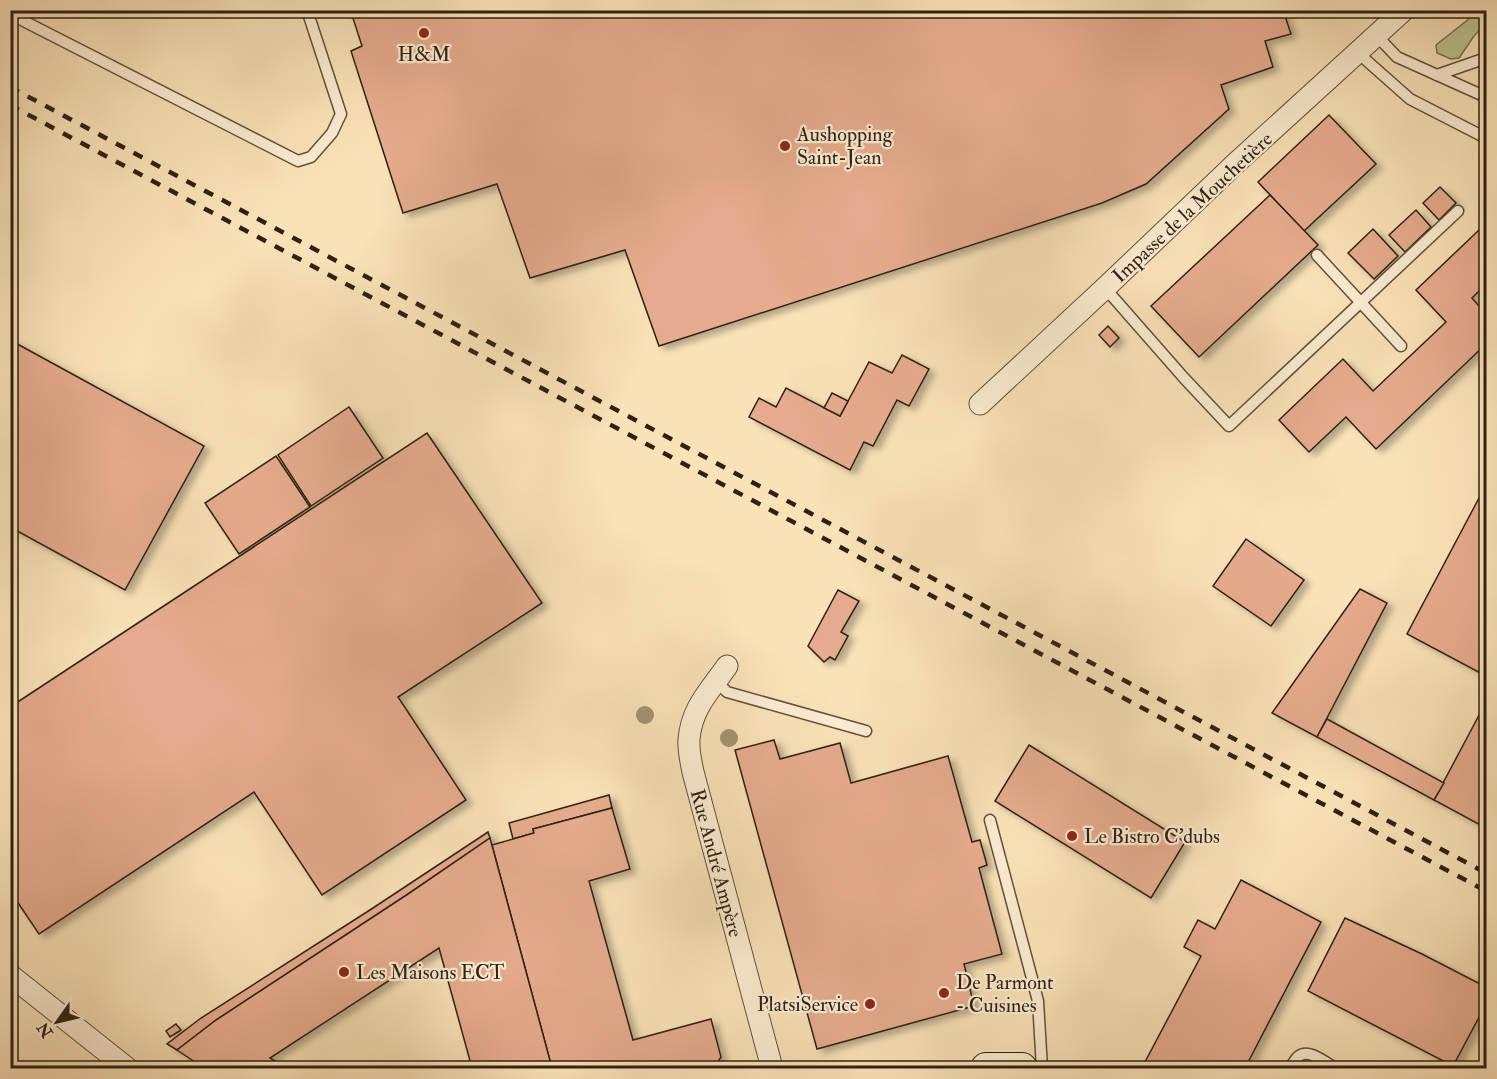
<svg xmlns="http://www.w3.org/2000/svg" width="1497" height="1079" font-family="'IM FELL Double Pica',serif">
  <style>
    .green { fill: #bdc38f; stroke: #767251; stroke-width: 1.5 }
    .building { fill: #e5ab8e; stroke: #2f2013; stroke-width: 1.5; filter: url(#shadow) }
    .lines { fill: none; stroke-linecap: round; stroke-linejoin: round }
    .lane-casing { stroke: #62503c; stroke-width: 13 }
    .street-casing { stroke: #62503c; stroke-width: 23 }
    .secondary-casing { stroke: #2f2013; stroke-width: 32 }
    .lane { stroke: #fcecd1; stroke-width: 10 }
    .street { stroke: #fcecd1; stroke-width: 21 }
    .secondary { stroke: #fcecd1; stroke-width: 30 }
    .rail { stroke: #2f2013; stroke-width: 4.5; stroke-dasharray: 10 10; stroke-linecap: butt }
    .tree { fill: #a29272 }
    .poi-dot { fill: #8f2418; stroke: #fcecd1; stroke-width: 2 }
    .labels { text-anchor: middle; stroke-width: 4.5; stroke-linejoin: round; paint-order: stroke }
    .poi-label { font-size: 20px; fill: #2f2013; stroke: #fcecd1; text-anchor: start }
    .street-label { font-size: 20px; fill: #2f2013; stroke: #fcecd1 }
  </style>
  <defs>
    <filter id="shadow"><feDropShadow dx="6" dy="4" stdDeviation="3" flood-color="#0004"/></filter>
  </defs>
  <rect width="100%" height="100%" fill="#fae2b8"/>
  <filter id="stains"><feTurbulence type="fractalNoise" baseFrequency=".00333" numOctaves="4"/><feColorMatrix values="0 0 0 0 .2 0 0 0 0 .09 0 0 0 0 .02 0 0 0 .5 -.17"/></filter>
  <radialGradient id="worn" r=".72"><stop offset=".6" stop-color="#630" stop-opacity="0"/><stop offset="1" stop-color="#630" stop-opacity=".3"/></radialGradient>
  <polygon class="green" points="1479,11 1486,11 1486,24 1474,36 1459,58 1451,59 1437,53 1436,45"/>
  <g class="building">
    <polygon points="344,10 1283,10 1291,34 1265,41 1273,67 1221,85 1229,109 1146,184 1102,203 659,346 625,250 530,278 497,184 403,213 351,51 362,46 352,15"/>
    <polygon points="1329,115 1376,164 1304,231 1258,182"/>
    <polygon points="1440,187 1456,203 1439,220 1423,203"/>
    <polygon points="1270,195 1318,245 1199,357 1151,306"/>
    <polygon points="1416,210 1431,227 1405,252 1389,235"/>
    <polygon points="1373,229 1398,256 1374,279 1348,253"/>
    <polygon points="1479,230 1486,238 1486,284 1472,298 1486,314 1486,344 1376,449 1346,417 1309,452 1279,420 1343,359 1373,391 1446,322 1416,290"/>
    <polygon points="1108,326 1119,338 1110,347 1099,335"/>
    <polygon points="10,340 204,446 125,590 10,527"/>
    <polygon points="902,355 929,369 909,406 897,400 873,446 864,442 850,470 749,417 759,398 776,407 786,388 840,416 869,362 892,373"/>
    <polygon points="832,393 848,401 840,416 824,408"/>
    <polygon points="349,407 383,458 311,506 278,455"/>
    <polygon points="427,433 542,603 398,697 466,800 322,895 254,792 39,934 10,891 10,707"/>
    <polygon points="276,456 310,507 239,554 205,503"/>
    <polygon points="1479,498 1486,502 1486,676 1407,634"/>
    <polygon points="1246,539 1304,580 1271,626 1213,586"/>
    <polygon points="1360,589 1387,603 1317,737 1272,713"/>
    <polygon points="838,590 859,601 841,632 848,636 835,660 830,657 824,662 808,646"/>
    <polygon points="1486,702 1486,828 1434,800"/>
    <polygon points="1327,719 1444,783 1434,800 1317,737"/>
    <polygon points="774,740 780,759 840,743 851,783 948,756 972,842 980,840 987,865 979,868 1002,954 964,964 974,1006 817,1049 735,750"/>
    <polygon points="1029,745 1185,842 1151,898 995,801"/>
    <polygon points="609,795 612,808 533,829 534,833 513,839 509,823"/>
    <polygon points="612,808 630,869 589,881 633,1040 711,1019 721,1057 714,1068 552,1068 492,845 534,833 533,829"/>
    <polygon points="488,832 490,838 408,894 216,1020 177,1050 167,1044 201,1018 373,908"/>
    <polygon points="490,838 552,1068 472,1068 439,948 270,1058 287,1068 204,1068 177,1050 216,1020 408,894"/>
    <polygon points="1241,880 1321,922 1245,1068 1156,1068 1145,1062 1201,956 1184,947 1198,920 1215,929"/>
    <polygon points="1345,918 1422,954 1486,987 1486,1004 1453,1066 1308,991"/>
    <polygon points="176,1024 181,1030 170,1037 166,1031"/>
  </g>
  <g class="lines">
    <defs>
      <g id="lane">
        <polyline points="10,14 298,161 311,157 332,133 341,114 307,10"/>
        <polyline points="1377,36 1397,57 1486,97"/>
        <polyline points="1358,53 1410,99 1486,138"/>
        <polyline points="1437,75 1486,58"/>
        <polyline points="1317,255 1401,346"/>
        <polyline points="1105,288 1184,378 1229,426 1458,211"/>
        <polyline points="716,681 727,692 866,731"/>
        <polyline points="990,820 1038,1001 1042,1068"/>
        <path d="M1290,1068C1293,1064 1295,1059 1299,1056C1309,1048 1326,1063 1335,1068"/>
      </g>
      <g id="street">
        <polyline points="980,404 1105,288 1235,164 1404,10"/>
        <path d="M727,666C710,691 692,707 689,739C688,750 691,762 693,772L772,1068"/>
        <polyline points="10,975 127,1068"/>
      </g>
      <polyline id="secondary" points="986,1068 1022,1068"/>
    </defs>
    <use href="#lane" class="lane-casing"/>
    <use href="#street" class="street-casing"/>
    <use href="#secondary" class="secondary-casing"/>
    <use href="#lane" class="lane"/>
    <use href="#street" class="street"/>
    <use href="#secondary" class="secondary"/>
    <g class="rail">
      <polyline points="10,87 1486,873"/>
      <polyline points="10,105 1486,891"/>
    </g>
  </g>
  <g class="tree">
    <circle cx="645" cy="715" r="9"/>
    <circle cx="729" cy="738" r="9"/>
  </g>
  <g class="poi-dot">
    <circle cx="424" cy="33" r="6"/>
    <circle cx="785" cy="146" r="6"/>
    <circle cx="1072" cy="836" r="6"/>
    <circle cx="344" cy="972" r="6"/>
    <circle cx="944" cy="993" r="6"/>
    <circle cx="870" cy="1004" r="6"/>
  </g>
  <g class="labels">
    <g class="poi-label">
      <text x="424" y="61" text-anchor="middle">H&amp;M</text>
      <text x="797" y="141">Aushopping<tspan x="797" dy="23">Saint-Jean</tspan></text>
      <text x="1084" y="843">Le Bistro C'dubs</text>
      <text x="356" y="979">Les Maisons ECT</text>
      <text x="956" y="989">De Parmont<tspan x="956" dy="23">- Cuisines</tspan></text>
      <text x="858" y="1011" text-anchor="end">PlatsiService</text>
    </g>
    <g class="street-label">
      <text transform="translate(1192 207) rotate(-43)" y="7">Impasse de la Mouchetière</text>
      <text transform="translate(717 863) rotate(75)" y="7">Rue André Ampère</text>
    </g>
  </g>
  <rect width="1497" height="1079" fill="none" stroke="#fae2b8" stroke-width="36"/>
  <rect x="12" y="12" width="1473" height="1055" fill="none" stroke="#2f2013" stroke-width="3"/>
  <rect x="18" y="18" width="1461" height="1043" fill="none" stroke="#2f2013" stroke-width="1.5"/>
  <g transform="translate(57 1022) rotate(236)" stroke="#fcecd1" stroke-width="4.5" paint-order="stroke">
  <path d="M0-4.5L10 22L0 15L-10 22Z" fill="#2f2013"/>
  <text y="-9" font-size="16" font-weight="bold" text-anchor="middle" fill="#2f2013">N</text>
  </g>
  <rect width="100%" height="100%" filter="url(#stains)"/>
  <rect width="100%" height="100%" fill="url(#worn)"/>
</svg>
